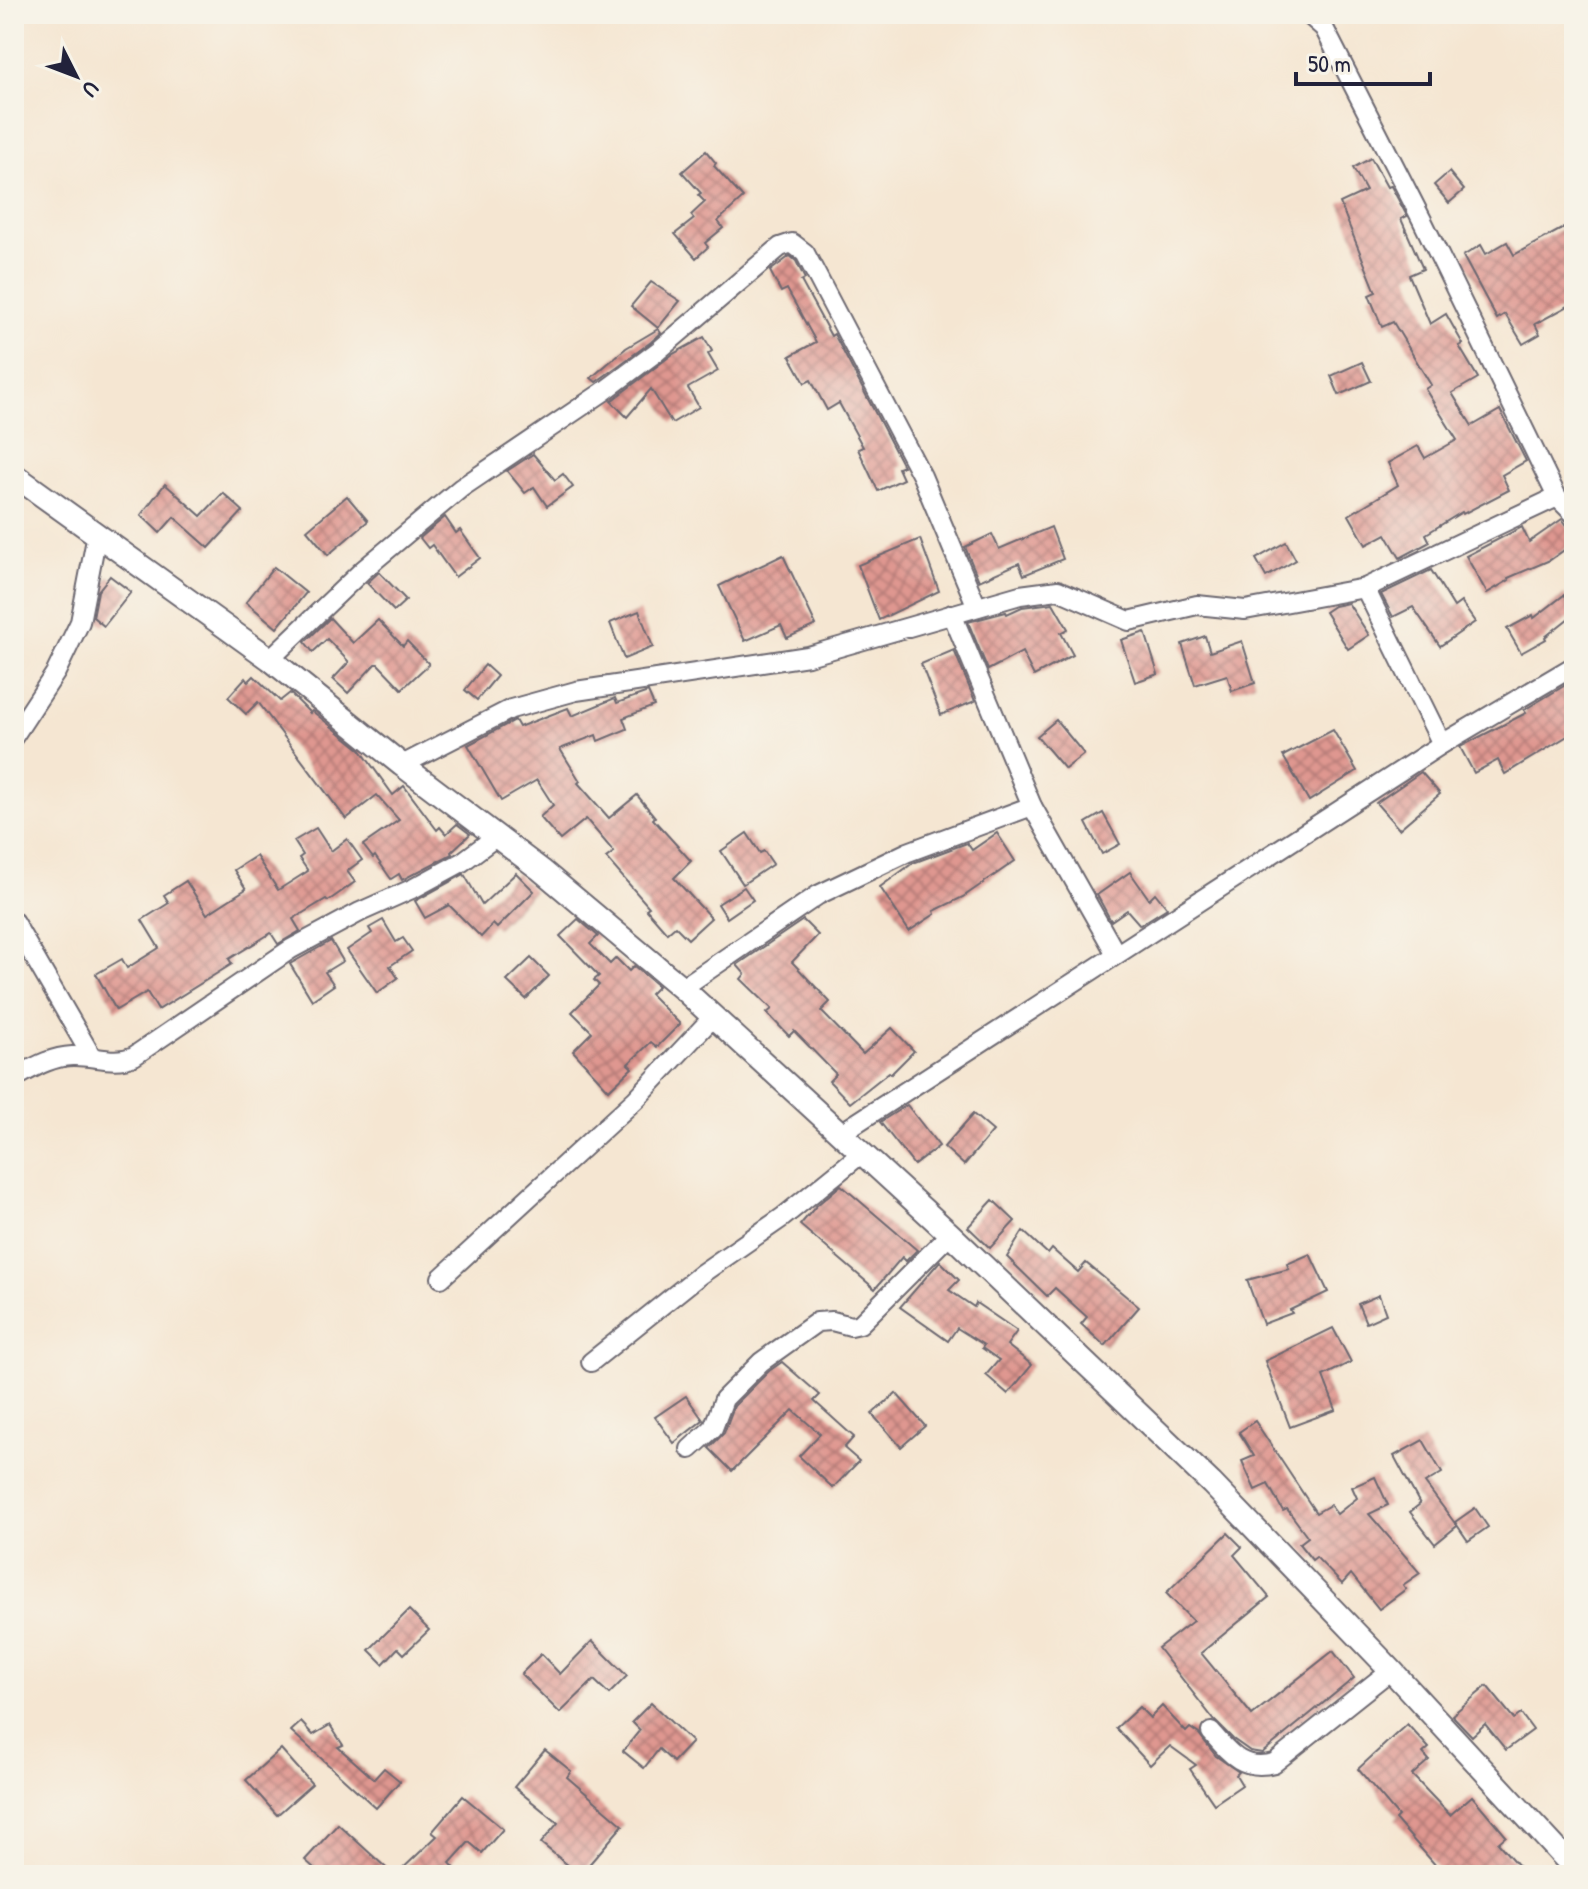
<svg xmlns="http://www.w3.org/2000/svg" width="1588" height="1889" font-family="'Patrick Hand',sans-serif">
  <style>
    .building { fill: url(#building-cross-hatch) }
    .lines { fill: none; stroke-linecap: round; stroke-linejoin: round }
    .minor-casing { stroke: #6c6770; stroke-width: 22 }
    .tertiary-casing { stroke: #6c6770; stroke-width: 26 }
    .minor { stroke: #fff; stroke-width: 18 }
    .tertiary { stroke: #fff; stroke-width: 22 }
  </style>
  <defs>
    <pattern id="building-cross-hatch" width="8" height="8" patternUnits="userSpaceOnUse" patternTransform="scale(2)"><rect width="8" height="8" fill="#df9790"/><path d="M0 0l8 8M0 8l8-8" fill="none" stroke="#b47b77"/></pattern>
  </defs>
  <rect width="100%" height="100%" fill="#f7f3e8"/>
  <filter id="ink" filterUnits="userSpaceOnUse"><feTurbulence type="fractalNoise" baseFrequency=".0125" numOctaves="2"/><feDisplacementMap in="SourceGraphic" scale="16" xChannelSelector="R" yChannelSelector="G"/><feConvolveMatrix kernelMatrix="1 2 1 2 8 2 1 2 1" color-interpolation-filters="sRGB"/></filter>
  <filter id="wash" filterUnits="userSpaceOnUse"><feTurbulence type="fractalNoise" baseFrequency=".006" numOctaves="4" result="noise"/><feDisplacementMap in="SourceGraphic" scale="32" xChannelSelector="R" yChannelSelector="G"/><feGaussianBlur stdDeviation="1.8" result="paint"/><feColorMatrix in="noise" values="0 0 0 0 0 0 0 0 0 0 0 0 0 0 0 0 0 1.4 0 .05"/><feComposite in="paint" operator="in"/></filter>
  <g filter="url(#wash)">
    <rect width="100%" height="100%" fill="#f5e6d2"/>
    <g id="blocks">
      <g class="building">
        <polygon points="706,151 716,163 714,166 743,198 718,221 723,228 705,243 708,247 696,258 675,234 694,219 691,215 705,202 698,195 701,193 682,172"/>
        <polygon points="1371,158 1387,187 1391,186 1407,216 1401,219 1423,269 1409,275 1430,324 1446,314 1463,344 1459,346 1478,378 1452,393 1472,426 1500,410 1526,461 1502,475 1509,490 1463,514 1462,512 1426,534 1430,542 1400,558 1386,534 1366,545 1349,515 1398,485 1388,463 1418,446 1425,458 1457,440 1425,389 1431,385 1393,322 1382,327 1369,295 1376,292 1340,203 1366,191 1353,168"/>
        <polygon points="1449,172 1464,190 1449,203 1434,185"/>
        <polygon points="1567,226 1574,240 1574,303 1535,324 1540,334 1523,344 1505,314 1497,319 1463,256 1481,245 1486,254 1507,242 1514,255"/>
        <polygon points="790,256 796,261 805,279 801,281 831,336 834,334 903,466 898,468 903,479 878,491 858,449 863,447 839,403 827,410 811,380 805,383 790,356 816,342 787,289 781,292 770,271"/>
        <polygon points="651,282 680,301 658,328 631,306"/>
        <polygon points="658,329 661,333 651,342 596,382 591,378 626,348"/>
        <polygon points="704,337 712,351 708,354 718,371 688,388 699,407 672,423 651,389 627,417 611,401 673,354"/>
        <polygon points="1362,362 1371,381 1339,395 1331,376"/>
        <polygon points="533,454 555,480 563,474 573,487 547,506 534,487 525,493 507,471"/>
        <polygon points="165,484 201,516 223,493 243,511 209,548 174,517 160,533 141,515"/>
        <polygon points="347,496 368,521 328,555 307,530"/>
        <polygon points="445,517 456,533 460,530 480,558 455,577 432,545 428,548 420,538"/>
        <polygon points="1562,519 1574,534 1574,543 1550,560 1508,578 1509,580 1487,593 1466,556 1522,527 1529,542"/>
        <polygon points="1051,527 1063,559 1024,575 1019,563 979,581 965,547 992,534 999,549"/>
        <polygon points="920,539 939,591 879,620 858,565"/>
        <polygon points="1286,542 1296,560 1266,577 1256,559"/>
        <polygon points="783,555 816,625 787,638 781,625 745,641 719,586"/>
        <polygon points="274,567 306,593 277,628 246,602"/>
        <polygon points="1431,570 1454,607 1461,602 1475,622 1440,646 1413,607 1393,617 1381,594"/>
        <polygon points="379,572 406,600 394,611 367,583"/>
        <polygon points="110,576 131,592 104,626 93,617 98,591"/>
        <polygon points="1564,595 1574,609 1574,614 1545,637 1546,639 1521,653 1507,629 1533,615 1534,618"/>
        <polygon points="1053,603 1068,629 1061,633 1073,655 1034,676 1022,652 988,670 968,622 1006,612 1007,614 1022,607"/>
        <polygon points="1348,603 1369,635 1348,649 1325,612 1334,606"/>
        <polygon points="639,611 653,647 624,659 610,623"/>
        <polygon points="330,618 353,643 378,620 403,646 407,641 429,664 402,689 378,664 375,664 348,693 333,679 349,662 327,639 313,652 305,642"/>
        <polygon points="1145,632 1158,674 1135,682 1121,640"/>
        <polygon points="1205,636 1210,652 1242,641 1255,683 1232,691 1227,675 1195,685 1182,644"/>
        <polygon points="954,650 975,701 941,715 921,664"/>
        <polygon points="485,665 497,676 477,700 465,690"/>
        <polygon points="254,676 280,701 290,693 310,713 312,711 360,749 393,795 404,786 437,830 440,827 446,834 457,824 470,834 451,852 452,854 402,880 399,874 391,879 375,856 373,858 363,845 399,820 377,795 346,819 258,702 246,714 228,697 245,678 248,682"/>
        <polygon points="1574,680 1574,732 1505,774 1498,760 1474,773 1460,747 1526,713 1524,710"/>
        <polygon points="648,692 654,706 623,718 627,729 598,741 596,735 560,749 580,781 578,783 609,818 637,795 655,817 653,819 691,861 674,878 711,918 688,939 675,926 667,933 646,909 649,907 606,858 614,852 586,819 560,840 540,817 553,805 537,780 501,801 468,745 515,720 519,727 568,708 572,716 615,698 617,703"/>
        <polygon points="1056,720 1084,754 1065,769 1037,736"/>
        <polygon points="1333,730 1357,771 1309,801 1283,756"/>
        <polygon points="1421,772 1440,794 1399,829 1376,803"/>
        <polygon points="1103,813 1120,844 1102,854 1086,823"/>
        <polygon points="316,828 331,851 347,839 362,860 347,871 355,882 328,901 326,899 293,919 300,931 278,944 271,933 229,959 232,964 158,1010 147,992 116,1010 96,974 122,959 127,968 159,948 142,920 169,903 164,895 186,881 207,914 246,889 234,870 256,856 278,890 308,871 299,858 303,855 294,841"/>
        <polygon points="747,833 760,853 764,851 773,864 743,884 721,851"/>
        <polygon points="997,833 1015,861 963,897 934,911 935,914 909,931 880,887 913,863 967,843 972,850"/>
        <polygon points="1130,872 1149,899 1155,893 1167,908 1140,925 1127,910 1111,921 1097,895"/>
        <polygon points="516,873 534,891 497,928 493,924 481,937 449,905 425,918 415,901 464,874 482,905"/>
        <polygon points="744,887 753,900 727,918 718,904"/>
        <polygon points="578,919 598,936 590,944 610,964 616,958 629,971 634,966 658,986 650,994 680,1024 657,1047 651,1042 628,1064 632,1068 609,1090 573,1051 592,1032 572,1012 599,985 594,980 599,976 560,936"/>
        <polygon points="383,920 396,942 403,938 412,951 390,966 398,978 377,993 347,950 372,933 369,928"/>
        <polygon points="803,920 818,935 792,962 830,1002 821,1011 863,1054 892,1028 914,1051 891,1074 889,1072 850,1103 829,1081 836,1074 794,1031 789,1036 767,1013 772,1009 741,979 745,974 737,965"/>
        <polygon points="331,941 343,961 325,972 334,985 312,1000 290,964"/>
        <polygon points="531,958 549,976 526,999 507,981"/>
        <polygon points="907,1105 939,1146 914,1165 880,1122"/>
        <polygon points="973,1114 993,1131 964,1165 944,1147"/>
        <polygon points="841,1185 917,1250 906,1261 902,1257 875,1289 800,1225 816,1206"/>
        <polygon points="993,1200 1015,1221 990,1248 968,1227"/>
        <polygon points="1023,1231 1048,1254 1052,1249 1078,1272 1086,1263 1139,1307 1105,1346 1081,1324 1087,1317 1055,1288 1047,1296 1007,1257"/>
        <polygon points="1310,1254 1328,1292 1290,1310 1292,1313 1263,1324 1247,1280 1289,1269 1287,1264"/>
        <polygon points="940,1261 959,1280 949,1290 974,1307 976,1303 1017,1331 1007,1345 1032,1365 1008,1394 986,1375 999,1360 982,1348 984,1345 957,1328 948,1341 900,1307"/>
        <polygon points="1379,1295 1386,1314 1366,1323 1358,1304"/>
        <polygon points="1333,1328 1351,1362 1323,1376 1336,1410 1290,1427 1265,1361"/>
        <polygon points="782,1362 820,1395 814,1401 854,1437 844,1448 859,1461 833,1488 799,1456 820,1434 793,1410 732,1471 709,1448 724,1433 734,1406 769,1371"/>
        <polygon points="896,1393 925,1426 901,1447 872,1414"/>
        <polygon points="686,1396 703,1420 674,1443 655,1417"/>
        <polygon points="1255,1421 1316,1513 1330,1505 1337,1514 1357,1498 1352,1487 1375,1477 1388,1505 1369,1514 1420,1573 1403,1585 1406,1589 1379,1609 1351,1574 1342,1584 1316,1557 1312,1560 1299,1544 1308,1537 1287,1509 1283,1511 1268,1484 1255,1490 1242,1461 1254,1456 1239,1432"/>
        <polygon points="1423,1440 1442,1473 1425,1483 1457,1526 1435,1544 1410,1512 1420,1504 1394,1456"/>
        <polygon points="1475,1508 1488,1527 1468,1541 1455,1522"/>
        <polygon points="1228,1533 1242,1547 1234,1555 1269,1597 1201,1653 1252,1715 1333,1651 1354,1678 1262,1753 1250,1751 1233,1739 1215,1721 1158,1648 1193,1621 1166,1593"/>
        <polygon points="409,1610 429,1630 404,1654 398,1648 383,1664 369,1650"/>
        <polygon points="592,1641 627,1676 609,1694 594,1680 560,1713 521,1674 541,1654 560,1674"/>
        <polygon points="1487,1686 1514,1719 1521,1714 1533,1730 1506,1750 1485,1724 1472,1736 1452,1715"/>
        <polygon points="651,1703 692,1742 673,1762 659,1749 644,1768 623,1751 640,1730 632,1722"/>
        <polygon points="1162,1706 1186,1732 1190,1728 1199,1734 1216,1756 1239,1772 1236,1775 1242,1785 1214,1804 1190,1769 1196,1765 1170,1746 1150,1765 1116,1728 1139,1707 1150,1718"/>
        <polygon points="301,1722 313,1735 330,1725 343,1745 338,1747 374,1779 384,1768 400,1781 376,1808 291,1731"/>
        <polygon points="1407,1724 1429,1748 1423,1753 1429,1760 1412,1775 1450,1815 1472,1796 1506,1836 1498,1843 1526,1875 1444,1875 1395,1819 1398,1816 1358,1769"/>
        <polygon points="281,1749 312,1784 277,1815 246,1780"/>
        <polygon points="545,1750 571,1771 567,1777 623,1825 580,1875 541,1843 558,1823 514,1787"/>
        <polygon points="463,1796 503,1829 482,1853 469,1842 450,1863 461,1875 396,1875 437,1836 432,1832"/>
        <polygon points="338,1824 373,1856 394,1875 322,1875 305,1860"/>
      </g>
    </g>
  </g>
  <g filter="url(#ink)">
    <use href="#blocks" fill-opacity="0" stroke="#6c6770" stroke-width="2"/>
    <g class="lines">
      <defs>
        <g id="minor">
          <polyline points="1308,14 1324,28 1422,220 1557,497"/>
          <polyline points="1365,588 1442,744"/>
          <polyline points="952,614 1032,806 1116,954"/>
          <polyline points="270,659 363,570 461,488 603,392 658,351 780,247 792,243 805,253 922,476 977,607"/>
          <polyline points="14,736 56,672 80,622 97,534"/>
          <polyline points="402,765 511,709 576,691 808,656 1020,595 1058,590 1129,621 1197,605 1245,610 1365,588 1557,497 1574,514"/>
          <polyline points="14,922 92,1057"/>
          <polyline points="682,988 818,895 908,852 1032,806"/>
          <path d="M14,1078C33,1068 50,1057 72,1056C94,1055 113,1065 134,1056L291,949L360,912L414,888L462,862L497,836"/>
          <polyline points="841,1133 1442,744 1574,666"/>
          <polyline points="441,1278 636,1099 713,1017"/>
          <polyline points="591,1362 701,1274 783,1217 862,1153"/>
          <polyline points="690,1449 713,1428 724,1399 761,1362 817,1322 832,1321 851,1326 860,1324 950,1234"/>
          <path d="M1211,1732C1230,1754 1243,1771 1274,1763L1391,1670"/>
        </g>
        <polyline id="tertiary" points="14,475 270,659 402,765 541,870 682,988 950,1234 1212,1484 1391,1670 1574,1868"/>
      </defs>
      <use href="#minor" class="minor-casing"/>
      <use href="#tertiary" class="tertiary-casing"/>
      <use href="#minor" class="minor"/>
      <use href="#tertiary" class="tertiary"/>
    </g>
  </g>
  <rect width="1588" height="1889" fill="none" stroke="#f7f3e8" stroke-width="48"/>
  <g transform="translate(76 76) rotate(132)" stroke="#f7f3e8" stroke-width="6" paint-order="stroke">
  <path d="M0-6L14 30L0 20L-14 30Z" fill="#22223b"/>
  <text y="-12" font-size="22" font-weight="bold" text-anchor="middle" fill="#22223b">U</text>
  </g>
  <path d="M1296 72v12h134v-12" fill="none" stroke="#22223b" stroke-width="4"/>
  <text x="1308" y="72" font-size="24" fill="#22223b" stroke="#f7f3e8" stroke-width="6" paint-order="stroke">50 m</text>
</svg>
